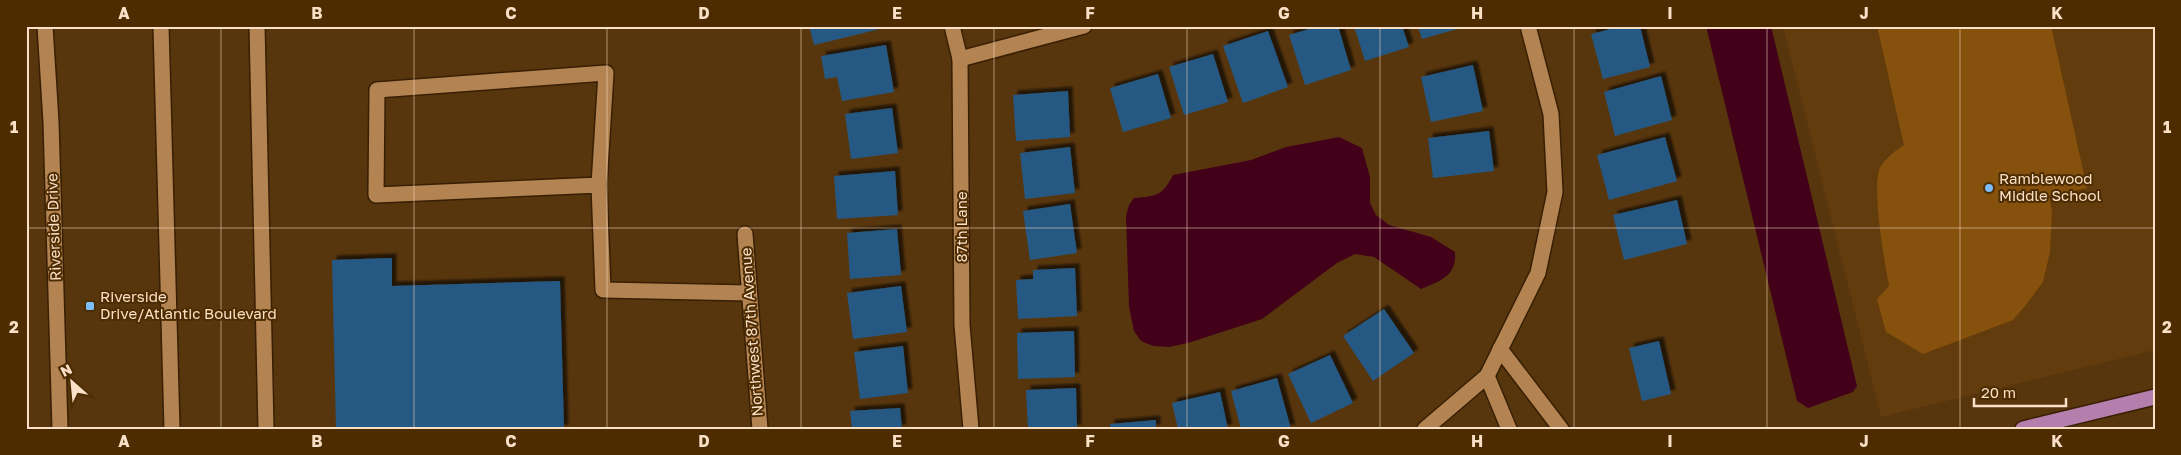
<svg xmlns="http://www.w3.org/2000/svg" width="2181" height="455" font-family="'Golos Text',sans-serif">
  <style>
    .built { fill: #633c0d }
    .green { fill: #85510c }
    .water { fill: #430119 }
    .building { fill: #255984; filter: url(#shadow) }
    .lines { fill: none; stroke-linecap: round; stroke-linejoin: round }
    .lane-casing { stroke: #371f04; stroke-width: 18 }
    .street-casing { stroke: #371f04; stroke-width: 18 }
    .secondary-casing { stroke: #371f04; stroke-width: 18 }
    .primary-casing { stroke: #371f04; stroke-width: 18 }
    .lane { stroke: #b38351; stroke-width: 15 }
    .street { stroke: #b38351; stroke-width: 15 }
    .secondary { stroke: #b38351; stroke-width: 15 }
    .primary { stroke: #b47ead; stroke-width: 15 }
    .grid { fill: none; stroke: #fae0c6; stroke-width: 1; stroke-opacity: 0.55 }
    .poi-dot { fill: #7cbef9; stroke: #4d2c01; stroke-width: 2 }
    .labels { text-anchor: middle; stroke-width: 4; stroke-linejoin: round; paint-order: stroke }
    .poi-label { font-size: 15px; fill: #fae0c6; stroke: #4d2c01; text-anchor: start }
    .street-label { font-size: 15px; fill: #fae0c6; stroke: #4d2c01 }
    .neatline { fill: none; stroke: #fae0c6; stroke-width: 2 }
    .grid-label { font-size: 16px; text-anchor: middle; font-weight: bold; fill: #fae0c6 }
  </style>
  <defs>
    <filter id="shadow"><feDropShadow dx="4.5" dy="-4.5" stdDeviation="1" flood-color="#0009"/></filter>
  </defs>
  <rect width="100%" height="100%" fill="#58360d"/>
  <polygon class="built" points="1783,26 2155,26 2155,350 1881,417"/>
  <path class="green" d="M1877,26H2051L2087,188L2049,196L2052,211L2050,252L2043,282L2025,306L2013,320L1923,354L1886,332L1877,299L1889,286C1885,263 1870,184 1881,166C1887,157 1896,150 1904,145Z"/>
  <g class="water">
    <polygon points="1706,26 1771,26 1857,386 1853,392 1808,408 1797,401"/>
    <path d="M1339,137L1362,148L1370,177V203L1376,215L1389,225L1431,237L1455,252C1457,276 1440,281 1421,289L1374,257L1355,254L1337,263L1262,319L1188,343L1169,347L1153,346L1141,341L1134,331L1129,307L1126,216L1129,205L1134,198C1157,196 1162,196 1173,175L1251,160L1286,147Z"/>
  </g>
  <g class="building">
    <polygon points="809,26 884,26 884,28 814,45"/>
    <polygon points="1319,26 1338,26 1351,70 1305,85 1289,35"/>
    <polygon points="1354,26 1402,26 1409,47 1365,61"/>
    <polygon points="1418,26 1464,26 1464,27 1422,39"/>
    <polygon points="1622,26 1640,26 1650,67 1603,79 1591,34"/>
    <polygon points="1268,31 1288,87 1243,103 1223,46"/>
    <polygon points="886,45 894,92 842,101 837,77 825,79 821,56"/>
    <polygon points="1213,54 1228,102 1184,115 1169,67"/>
    <polygon points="1473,65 1483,111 1431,122 1421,77"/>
    <polygon points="1158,74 1171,118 1123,132 1110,88"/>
    <polygon points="1661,76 1672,120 1615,136 1604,92"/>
    <polygon points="1068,91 1070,137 1016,141 1013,95"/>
    <polygon points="892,108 898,153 851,159 845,114"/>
    <polygon points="1489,131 1494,171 1433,178 1428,138"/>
    <polygon points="1665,137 1677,181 1609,200 1597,155"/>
    <polygon points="1070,147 1075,193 1025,199 1020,153"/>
    <polygon points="895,171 898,215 837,219 834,176"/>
    <polygon points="1677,200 1687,244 1624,260 1613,215"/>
    <polygon points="1070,204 1077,253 1030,260 1023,211"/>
    <polygon points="897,229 901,275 850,279 847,233"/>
    <polygon points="392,258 392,286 560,281 564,429 336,429 332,260"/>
    <polygon points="1075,268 1077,316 1018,319 1016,280 1033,279 1033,270"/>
    <polygon points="901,286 907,332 853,339 847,293"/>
    <polygon points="1384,309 1414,353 1373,381 1343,336"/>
    <polygon points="1074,331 1075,377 1018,379 1017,333"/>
    <polygon points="1659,341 1671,394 1642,401 1629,348"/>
    <polygon points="903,346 908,393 860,399 854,352"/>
    <polygon points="1330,355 1353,403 1311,423 1288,374"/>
    <polygon points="1277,378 1291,429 1241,429 1231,391"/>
    <polygon points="1076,388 1077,429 1028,429 1026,390"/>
    <polygon points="1220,392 1228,429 1178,429 1172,403"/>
    <polygon points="900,408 902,429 852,429 850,411"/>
    <polygon points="1156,420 1156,429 1110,429 1110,424"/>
  </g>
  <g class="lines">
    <defs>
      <g id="lane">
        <polyline points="161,26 172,429"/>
        <polyline points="257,26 266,429"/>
        <polyline points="599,185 376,195 377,90 606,73 599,185 603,290 749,293"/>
      </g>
      <g id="street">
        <polyline points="952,26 960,59 962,325 971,429"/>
        <polyline points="960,59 1084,26"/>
        <polyline points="745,234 760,429"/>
        <polyline points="1500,349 1561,429"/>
        <polyline points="1487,376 1509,429"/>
        <polyline points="1425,429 1487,376 1538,273 1555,192 1551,114 1528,26"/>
      </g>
      <polyline id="secondary" points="45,26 51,122 60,429"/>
      <polyline id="primary" points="2023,429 2155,397"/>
    </defs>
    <use href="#lane" class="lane-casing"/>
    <use href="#street" class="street-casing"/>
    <use href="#secondary" class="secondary-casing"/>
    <use href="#primary" class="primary-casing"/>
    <use href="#lane" class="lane"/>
    <use href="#street" class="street"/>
    <use href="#secondary" class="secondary"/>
    <use href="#primary" class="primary"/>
  </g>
  <path class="grid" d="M221,26V429M414,26V429M607,26V429M801,26V429M994,26V429M1187,26V429M1380,26V429M1574,26V429M1767,26V429M1960,26V429M26,228H2155"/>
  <g class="poi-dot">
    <circle cx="1989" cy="188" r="5"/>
    <rect x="85" y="301" width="10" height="10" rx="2.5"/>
  </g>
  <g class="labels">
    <g class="poi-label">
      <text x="1999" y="184">Ramblewood<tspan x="1999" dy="17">Middle School</tspan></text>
      <text x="100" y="302">Riverside<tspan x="100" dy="17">Drive/Atlantic Boulevard</tspan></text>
    </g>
    <g class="street-label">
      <text transform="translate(54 227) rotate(-92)" y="5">Riverside Drive</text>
      <text transform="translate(962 227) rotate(-90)" y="5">87th Lane</text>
      <text transform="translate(752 332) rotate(-94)" y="5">Northwest 87th Avenue</text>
    </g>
  </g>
  <rect width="2181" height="455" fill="none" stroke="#4d2c01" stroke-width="55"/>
  <g transform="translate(72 382) rotate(333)" stroke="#4d2c01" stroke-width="4" paint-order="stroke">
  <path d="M0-4L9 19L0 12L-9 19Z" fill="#fae0c6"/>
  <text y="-8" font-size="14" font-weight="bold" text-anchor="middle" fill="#fae0c6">N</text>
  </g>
  <path d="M1974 398v8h92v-8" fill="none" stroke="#fae0c6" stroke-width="2.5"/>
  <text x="1981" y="398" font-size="15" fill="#fae0c6" stroke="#4d2c01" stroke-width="4" paint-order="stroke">20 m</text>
  <rect x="28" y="28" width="2126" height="400" class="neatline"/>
  <g class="grid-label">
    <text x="124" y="19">A</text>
    <text x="317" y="19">B</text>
    <text x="511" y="19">C</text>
    <text x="704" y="19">D</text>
    <text x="897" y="19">E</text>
    <text x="1090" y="19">F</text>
    <text x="1284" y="19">G</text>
    <text x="1477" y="19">H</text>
    <text x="1670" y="19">I</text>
    <text x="1864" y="19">J</text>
    <text x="2057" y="19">K</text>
    <text x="14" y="133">1</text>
    <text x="2167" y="133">1</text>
    <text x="14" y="333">2</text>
    <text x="2167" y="333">2</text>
    <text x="124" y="447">A</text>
    <text x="317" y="447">B</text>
    <text x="511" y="447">C</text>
    <text x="704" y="447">D</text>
    <text x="897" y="447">E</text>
    <text x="1090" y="447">F</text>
    <text x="1284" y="447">G</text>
    <text x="1477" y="447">H</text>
    <text x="1670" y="447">I</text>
    <text x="1864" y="447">J</text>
    <text x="2057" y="447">K</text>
  </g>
</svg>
